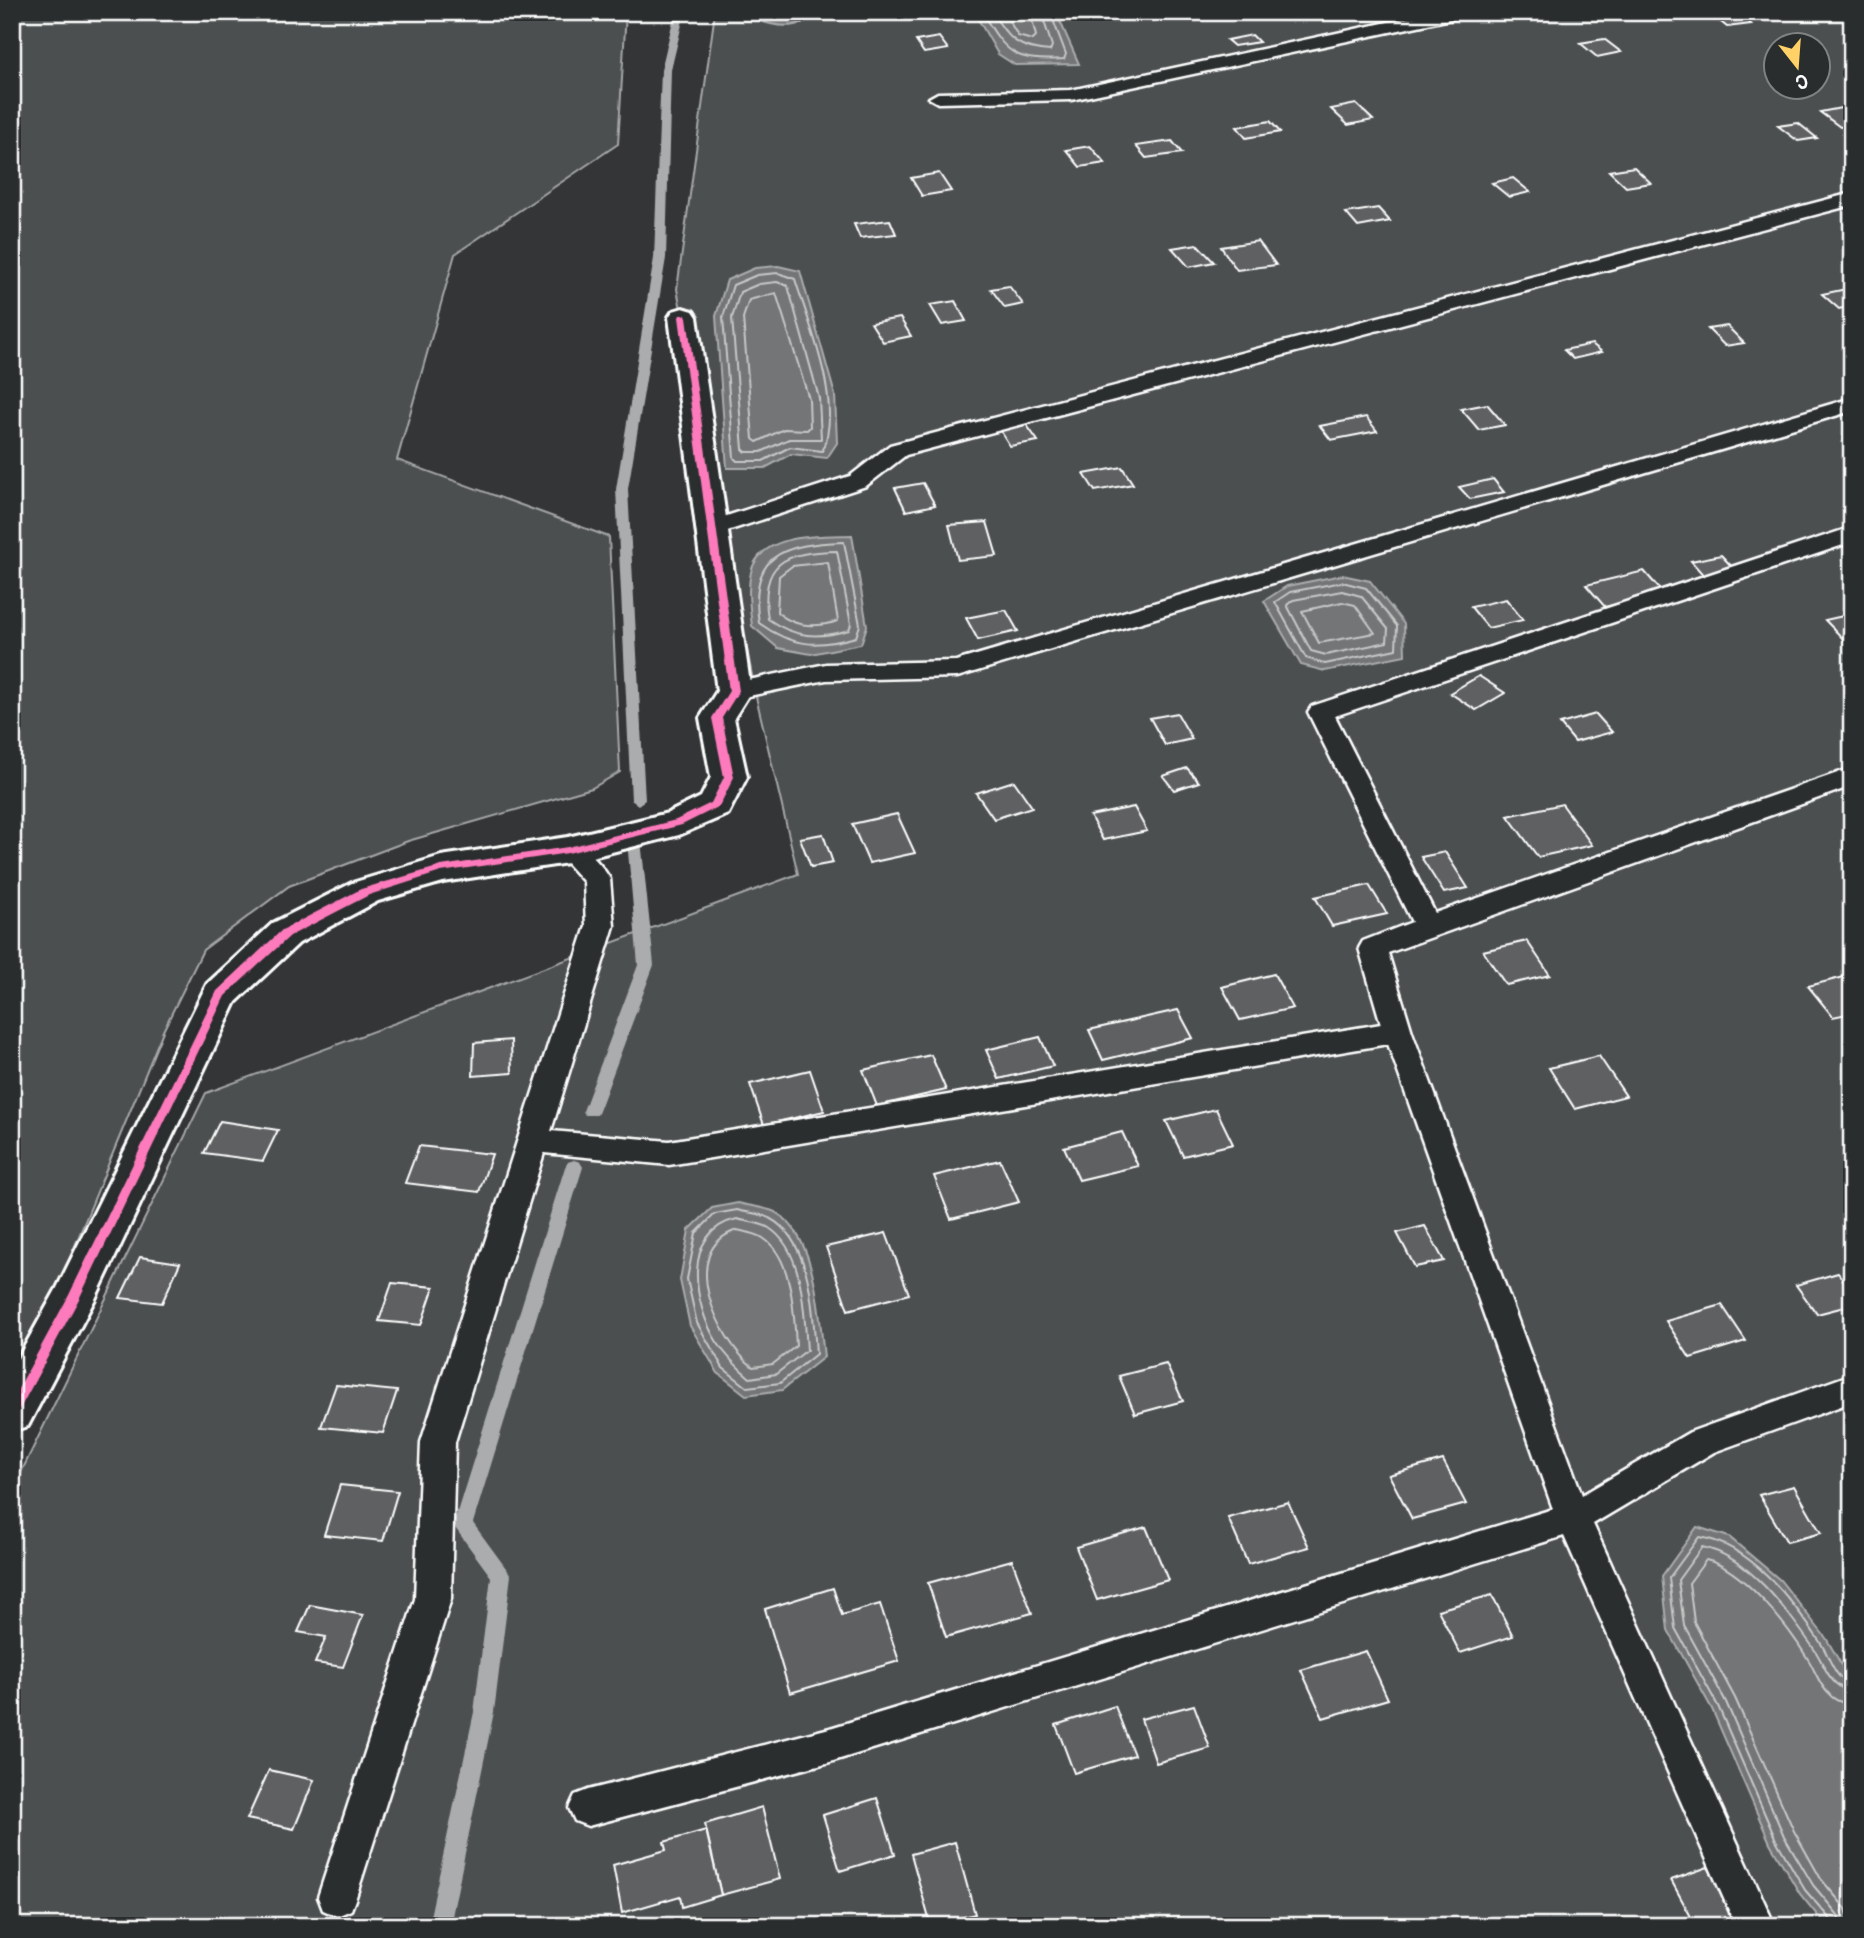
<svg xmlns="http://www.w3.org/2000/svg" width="1864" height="1938" font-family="Pangolin,sans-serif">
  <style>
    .green { fill: #4c4f50; stroke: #a6a7a8; stroke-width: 2; fill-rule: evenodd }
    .water { fill: #737576; stroke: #abacad; stroke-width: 2 }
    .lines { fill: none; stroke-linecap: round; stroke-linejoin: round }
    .shore { stroke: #c7c8c8; stroke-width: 2 }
    .stream { fill: #abacad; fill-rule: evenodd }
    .building { fill: #5f6162; stroke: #fff; stroke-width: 2 }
    .lane-casing { stroke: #fff; stroke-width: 5 }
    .street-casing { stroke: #fff; stroke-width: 6 }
    .lane { fill: #2a2d2e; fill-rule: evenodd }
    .street { fill: #2a2d2e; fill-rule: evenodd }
    .cycleway-casing { stroke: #2a2d2e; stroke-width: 5 }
    .cycleway { fill: #fd7abc; fill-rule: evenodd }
  </style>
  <rect width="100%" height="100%" fill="#333536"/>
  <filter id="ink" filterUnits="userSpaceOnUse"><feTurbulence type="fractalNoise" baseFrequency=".0143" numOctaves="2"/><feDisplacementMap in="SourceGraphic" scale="14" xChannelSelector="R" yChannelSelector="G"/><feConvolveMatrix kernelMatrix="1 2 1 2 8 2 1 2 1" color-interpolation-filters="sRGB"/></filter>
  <g filter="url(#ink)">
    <g class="green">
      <polygon points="12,12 626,12 618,144 455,254 397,460 609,537 620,772 592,788 408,841 289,886 203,950 163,1031 56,1292 12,1368"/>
      <path d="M715,12H1852V1926H12V1491L206,1093L798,874L757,701L677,289ZM1776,46H1818V88H1776Z"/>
    </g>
    <g class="water">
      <path d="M758,12H816C800,31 775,27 755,19Z"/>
      <polygon points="974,12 1056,12 1079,64 1015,65 998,54"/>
      <polygon points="778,266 800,271 835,395 837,443 827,458 791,454 765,468 727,468 716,316 727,280 755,268"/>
      <path d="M852,535L867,626L861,644L811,654L778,648L752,626C750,609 747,589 751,572C761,532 821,536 852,535Z"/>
      <polygon points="1342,575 1370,581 1404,624 1405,655 1325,671 1301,665 1264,601 1287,586"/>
      <path d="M738,1203C749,1206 764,1207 775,1212C817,1235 819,1315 824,1357L782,1390L746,1395L718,1373L690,1326L680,1280L689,1230L712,1208Z"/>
      <polygon points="1697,1527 1729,1537 1780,1580 1826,1638 1852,1683 1852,1926 1826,1926 1800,1894 1770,1843 1712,1709 1668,1630 1662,1576"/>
    </g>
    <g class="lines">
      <g class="shore">
        <path d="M982,12C1006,54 1015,62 1064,59L1066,54L1050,12"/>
        <path d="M992,12C1008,39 1018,49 1050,51L1052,46L1041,12"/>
        <polyline points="1004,12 1018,36 1032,40 1036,36 1030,12"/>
        <path d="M778,273L795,279C809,325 844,405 822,451L790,447L763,461H737L734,458L723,317L733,285L757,275Z"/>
        <polygon points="777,282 788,286 819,398 821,439 789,439 761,452 746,452 743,449 732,318 740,292 759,284"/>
        <polygon points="776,293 809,399 810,427 807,430 784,429 757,442 753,439 743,318 749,300"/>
        <path d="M844,542L860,625L856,637C817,648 792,647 759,623C748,554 783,544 844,542Z"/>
        <path d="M837,551L851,624L849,630C818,639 795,638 768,619C759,562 785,552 837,551Z"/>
        <path d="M828,562L838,621C816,628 795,628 777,612L779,576L792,566Z"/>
        <polygon points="1342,582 1366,588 1397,626 1396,649 1325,664 1306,658 1275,602 1290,592"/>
        <polygon points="1342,591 1361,596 1388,629 1387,642 1326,655 1311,651 1287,605 1293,600"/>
        <polygon points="1342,602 1355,605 1375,633 1319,643 1302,611"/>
        <path d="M737,1210C747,1213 760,1213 769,1218C812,1240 813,1313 816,1354L780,1383L747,1387L723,1368L697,1323L687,1279L696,1233L715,1214Z"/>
        <path d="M737,1219C747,1222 760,1222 769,1228C804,1250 804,1313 807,1350L776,1374L750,1378C737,1367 726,1356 717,1342C693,1305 681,1231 737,1219Z"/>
        <path d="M737,1230C746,1232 756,1233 763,1238C793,1258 794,1314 796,1346L773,1364L753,1367C718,1340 676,1250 737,1230Z"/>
        <path d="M1831,1926L1830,1919L1805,1890L1776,1840L1718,1706L1675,1628L1669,1578L1699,1537C1750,1544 1793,1601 1820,1642C1830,1657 1834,1679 1852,1685"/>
        <path d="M1840,1926L1838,1915L1813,1885L1784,1836L1726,1702L1684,1625L1678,1580L1702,1547C1748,1556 1786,1609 1812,1646C1827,1667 1826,1683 1852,1693"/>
        <path d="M1851,1926L1846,1909L1821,1879L1794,1831L1735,1698L1694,1622L1689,1583L1706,1560C1742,1568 1787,1625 1806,1656C1815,1669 1819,1686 1832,1697C1838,1702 1844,1703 1852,1704"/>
      </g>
      <g class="stream">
        <polygon points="675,12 685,12 671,70 666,258 628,489 645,800 638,805 631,800 616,489 654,258 661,70"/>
        <polygon points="634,835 641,840 654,965 599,1111 597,1115 585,1115 583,1111 638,965 627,840"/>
        <polygon points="574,1160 580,1162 583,1167 473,1523 511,1575 494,1712 450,1926 428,1926 474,1712 491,1577 453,1525 565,1167 568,1162"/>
      </g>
    </g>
    <g class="building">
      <polygon points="1737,12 1751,24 1727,27 1711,14"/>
      <polygon points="1252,35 1259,42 1234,46 1227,40"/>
      <polygon points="939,37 948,49 924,53 916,41"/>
      <polygon points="1604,39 1621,52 1597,57 1580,43"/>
      <polygon points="1356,104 1373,120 1348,125 1331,109"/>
      <polygon points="1841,108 1852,116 1852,125 1840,127 1820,112"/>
      <polygon points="1270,121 1280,132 1246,138 1237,127"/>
      <polygon points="1798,123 1817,138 1798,141 1778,126"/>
      <polygon points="1172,141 1182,153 1146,158 1136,146"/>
      <polygon points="1090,146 1105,163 1080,167 1066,150"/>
      <polygon points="1634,167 1651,183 1626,187 1609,171"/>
      <polygon points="939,173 951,191 922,196 911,178"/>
      <polygon points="1513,178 1530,192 1509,197 1492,183"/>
      <polygon points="1378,208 1390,221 1358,227 1346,213"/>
      <polygon points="890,220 896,234 860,238 854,224"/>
      <polygon points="1258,241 1276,265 1237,270 1221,247"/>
      <polygon points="1197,244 1214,262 1189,267 1172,248"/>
      <polygon points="1009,286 1023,304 1005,308 991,289"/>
      <polygon points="1846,289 1852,294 1852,306 1839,309 1822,294"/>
      <polygon points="955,301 966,321 942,325 930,305"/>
      <polygon points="900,318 911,336 883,342 871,323"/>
      <polygon points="1727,326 1744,343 1725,346 1708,329"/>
      <polygon points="1592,344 1602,352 1573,359 1564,350"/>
      <polygon points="1487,404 1505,425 1479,430 1461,409"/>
      <polygon points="1366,417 1377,431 1331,440 1320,426"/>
      <polygon points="1026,424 1038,441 1010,446 1000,430"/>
      <polygon points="1122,467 1133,484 1095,491 1084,474"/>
      <polygon points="1493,479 1504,492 1470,499 1459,487"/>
      <polygon points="923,483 935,505 906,511 895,488"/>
      <polygon points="987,522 997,556 958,560 949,525"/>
      <polygon points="1721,555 1735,570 1705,577 1691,561"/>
      <polygon points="1644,571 1663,593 1605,607 1586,585"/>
      <polygon points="1506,599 1523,620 1488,628 1471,607"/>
      <polygon points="1006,610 1018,631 978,640 966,618"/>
      <polygon points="1852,614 1852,642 1847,643 1825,620"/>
      <polygon points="1479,676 1505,693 1476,710 1450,693"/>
      <polygon points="1177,713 1192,739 1165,745 1150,718"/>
      <polygon points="1596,714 1612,732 1575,742 1560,724"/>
      <polygon points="1187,768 1199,782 1174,790 1163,776"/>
      <polygon points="1014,781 1032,807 994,819 976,793"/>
      <polygon points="1562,804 1592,845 1538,857 1508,816"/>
      <polygon points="1134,807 1147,831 1103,840 1090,816"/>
      <polygon points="897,814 915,853 869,863 852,824"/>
      <polygon points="823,834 833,863 811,867 800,838"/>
      <polygon points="1445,852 1468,888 1444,893 1421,857"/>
      <polygon points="1369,885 1387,914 1332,926 1315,897"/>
      <polygon points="1527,941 1550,975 1506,985 1483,951"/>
      <polygon points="1274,974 1293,1008 1240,1020 1222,987"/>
      <polygon points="1852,975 1852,1013 1833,1017 1808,986"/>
      <polygon points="1178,1010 1193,1038 1103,1060 1089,1030"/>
      <polygon points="1040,1037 1053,1066 999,1079 986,1050"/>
      <polygon points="511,1040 512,1073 473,1076 474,1043"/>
      <polygon points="931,1055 946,1090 877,1106 863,1070"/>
      <polygon points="1599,1056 1626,1096 1575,1109 1549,1068"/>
      <polygon points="810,1070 824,1111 764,1125 750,1084"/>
      <polygon points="1216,1109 1233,1144 1183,1156 1166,1121"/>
      <polygon points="220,1121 278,1130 263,1161 204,1153"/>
      <polygon points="1122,1132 1138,1166 1079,1180 1064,1147"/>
      <polygon points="419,1146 492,1154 479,1192 405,1183"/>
      <polygon points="1000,1160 1019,1202 951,1219 934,1176"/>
      <polygon points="1425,1226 1444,1261 1415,1267 1397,1233"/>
      <polygon points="886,1233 909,1294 848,1310 826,1247"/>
      <polygon points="140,1257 180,1263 162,1303 120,1298"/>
      <polygon points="1838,1273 1852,1292 1852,1305 1817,1314 1796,1285"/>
      <polygon points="392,1283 434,1287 421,1325 379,1321"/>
      <polygon points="1722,1305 1746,1341 1690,1358 1666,1321"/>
      <polygon points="1166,1364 1183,1401 1135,1414 1119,1376"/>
      <polygon points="336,1385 397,1391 383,1433 321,1427"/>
      <polygon points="1443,1460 1466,1504 1412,1519 1389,1475"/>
      <polygon points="340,1485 398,1491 383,1541 324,1535"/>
      <polygon points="1794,1486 1821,1533 1787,1542 1759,1495"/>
      <polygon points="1288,1502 1309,1547 1248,1564 1228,1518"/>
      <polygon points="1146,1527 1168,1580 1097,1600 1076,1547"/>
      <polygon points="1012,1560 1032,1613 946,1637 928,1583"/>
      <polygon points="833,1588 842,1615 880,1604 899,1661 790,1693 765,1609"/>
      <polygon points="1492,1595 1513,1636 1460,1653 1438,1610"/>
      <polygon points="310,1605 363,1615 343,1667 315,1663 326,1637 298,1632"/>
      <polygon points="1366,1651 1388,1699 1323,1718 1301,1670"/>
      <polygon points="1194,1705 1210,1748 1156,1763 1141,1719"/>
      <polygon points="1115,1706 1134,1755 1074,1773 1056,1725"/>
      <polygon points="269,1770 314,1780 294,1829 247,1819"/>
      <polygon points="877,1798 895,1854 840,1871 823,1815"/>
      <polygon points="762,1807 780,1879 721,1895 705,1824"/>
      <polygon points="706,1830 721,1895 682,1907 680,1896 622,1913 613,1865 666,1850 664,1842"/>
      <polygon points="955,1842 975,1914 931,1926 911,1854"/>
      <polygon points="1708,1867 1740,1923 1730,1926 1696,1926 1671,1880"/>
    </g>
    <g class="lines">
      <defs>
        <g id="lane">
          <polygon points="1435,12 1468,12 1460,17 1071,100 938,103 929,98 938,93 1071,90"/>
          <polygon points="1852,193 1852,205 906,455 866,486 721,533 705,533 701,528 705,523 850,476 890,445"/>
          <polygon points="1852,398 1852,411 957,677 826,680 734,699 725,697 722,691 725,685 734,683 826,664 956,661"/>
          <path d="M1852,527V542L1335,716L1435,913L1852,768V786L1388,953L1412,1032L1582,1495L1690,1432L1852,1374V1402L1714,1452L1593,1524L1775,1926H1736L1564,1536L830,1762L588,1826L575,1821L569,1808L575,1795L588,1790L830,1728L1553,1509L1388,1044L669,1165L544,1153L455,1442L451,1599L356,1897L351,1910L337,1916L323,1910L318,1897L415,1599L421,1442L586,926L584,882L555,850L559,844C579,838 600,862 610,879L614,926L551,1131L669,1141L1381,1024L1359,948L1363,941L1412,922L1308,712L1312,706Z"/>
        </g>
        <polygon id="street" points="683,308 693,311 697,317 751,691 734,718 747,777 728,814 679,835 568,863 443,882 378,901 299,943 236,1002 96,1297 28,1426 12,1431 12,1369 57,1288 202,994 207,984 273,923 352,883 441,856 568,837 668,813 701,797 711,777 700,718 717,691 669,317 673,311"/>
      </defs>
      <use href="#lane" class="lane-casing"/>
      <use href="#street" class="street-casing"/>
      <use href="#lane" class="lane"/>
      <use href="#street" class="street"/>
      <defs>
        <polygon id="cycleway" points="680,315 686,315 687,317 739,691 722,718 734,777 720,805 718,807 682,825 568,853 441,872 369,895 290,936 225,996 80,1297 16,1416 12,1417 12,1400 69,1295 217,991 282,930 361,889 441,866 568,847 676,820 711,803 724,777 712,718 729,691 679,317"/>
      </defs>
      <use href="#cycleway" class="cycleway-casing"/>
      <use href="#cycleway" class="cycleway"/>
    </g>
  </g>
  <rect width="1864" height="1938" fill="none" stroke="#2a2d2e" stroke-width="42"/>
  <rect x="21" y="21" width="1822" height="1896" fill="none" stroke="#fff" stroke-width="2.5" filter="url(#ink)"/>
  <g transform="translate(1797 66) rotate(163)"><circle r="33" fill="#2a2d2e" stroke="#7f8182" stroke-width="2"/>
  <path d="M0-5L12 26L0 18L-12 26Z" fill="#ffd166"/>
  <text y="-10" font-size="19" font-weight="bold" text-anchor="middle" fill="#ffffff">С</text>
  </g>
</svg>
